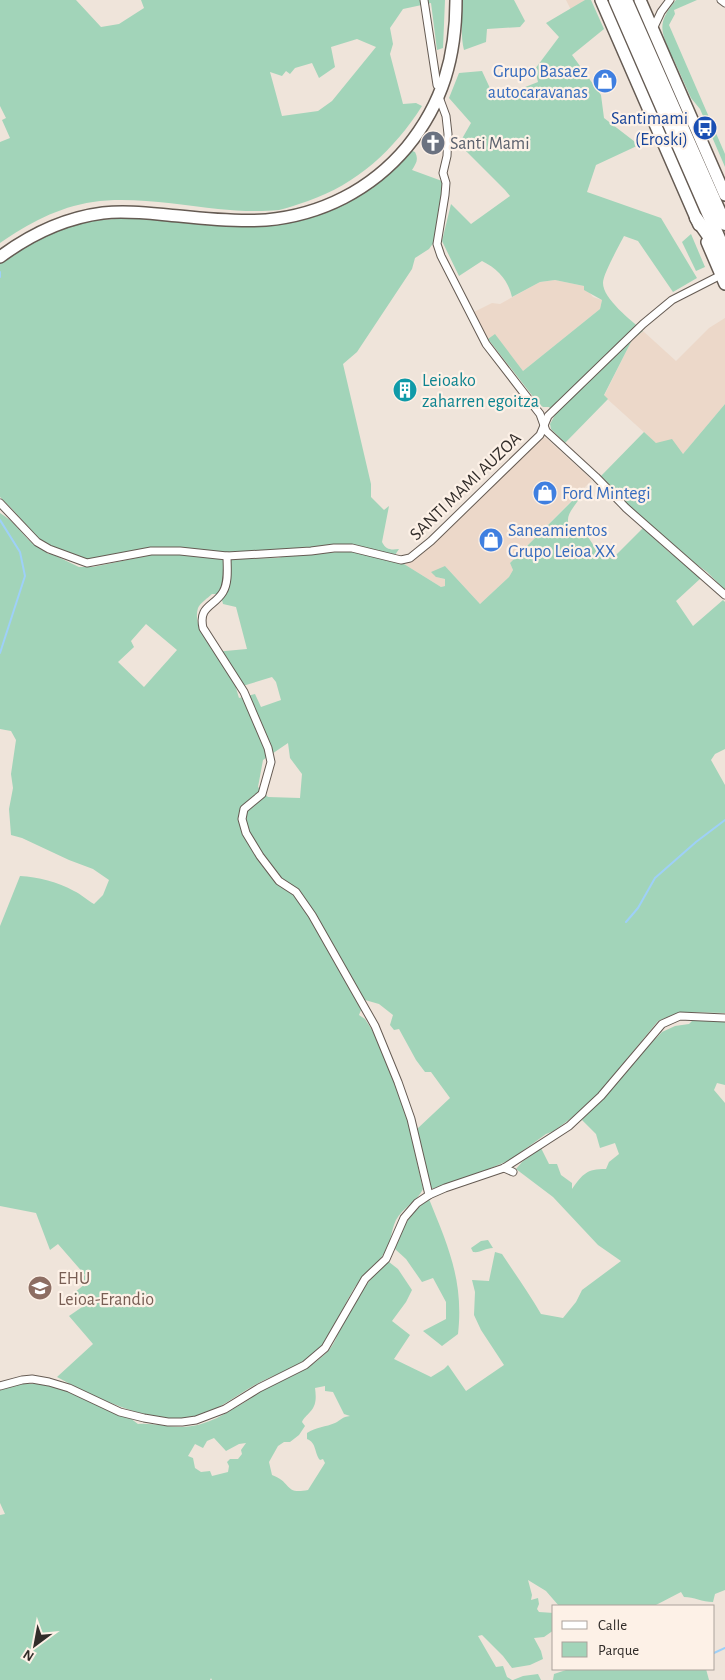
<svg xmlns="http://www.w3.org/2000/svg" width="725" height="1680" font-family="'Alegreya Sans',sans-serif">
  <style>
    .industrial { fill: #ecd8c9 }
    .green { fill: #a2d4b9; fill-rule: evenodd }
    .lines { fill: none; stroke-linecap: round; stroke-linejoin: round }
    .stream { stroke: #9ed0f8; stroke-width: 2 }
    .street-casing { stroke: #655b53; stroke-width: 9 }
    .primary-casing { stroke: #655b53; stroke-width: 14 }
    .highway-casing { stroke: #655b53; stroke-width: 15 }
    .street { stroke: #fff; stroke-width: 7 }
    .primary { stroke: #fff; stroke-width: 11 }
    .highway { stroke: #fff; stroke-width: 12 }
    .labels { text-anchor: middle; stroke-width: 4.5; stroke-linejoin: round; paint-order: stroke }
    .shop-label { font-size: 18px; fill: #366cbe; stroke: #fdf1e7; text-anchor: start }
    .transit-label { font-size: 18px; fill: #164399; stroke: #fdf1e7; text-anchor: end }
    .worship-label { font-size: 18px; fill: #5b616d; stroke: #fdf1e7; text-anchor: start }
    .culture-label { font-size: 18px; fill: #0d838f; stroke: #fdf1e7; text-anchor: start }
    .street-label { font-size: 18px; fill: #312c29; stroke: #fdf1e7 }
    .education-label { font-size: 18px; fill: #785e54; stroke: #fdf1e7; text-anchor: start }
  </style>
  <rect width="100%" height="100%" fill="#efe4da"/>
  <g class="industrial">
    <polygon points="566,0 585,0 571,10"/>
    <polygon points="555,280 584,286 593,297 602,300 600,309 523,371 495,335 488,339 474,312 492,303 500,304 540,282"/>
    <polygon points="725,318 725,404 683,454 656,443 604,396 632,340 643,331 676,361 709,328"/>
    <polygon points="541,437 546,438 592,480 510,563 513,570 509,577 480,604 445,566 436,577 445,579 445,586 441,587 404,564 418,557"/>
  </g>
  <g class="green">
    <path d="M0,0H76L101,27L119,24L144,8L141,0H445L443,48L437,50L431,3L403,9L390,28L393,44L390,54L403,104L416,103L422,106C394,150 357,184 308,201C298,204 288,208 279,210C259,212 237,211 218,209C180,205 131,196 93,202C58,207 28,224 0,243V142L10,138L2,120L6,118L0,106ZM357,39L376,47L332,101L318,111L282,116L270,72L282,76L286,71L290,74L295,68L312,63L319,78L335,67L331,47Z"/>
    <path d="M462,0H514L525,21L520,27L487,29L486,42L464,50C460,35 463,16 462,0Z"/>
    <path d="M585,0H591L604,29L572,55L601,95L604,118L639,145L596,165L587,192L661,218L697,278L673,292L638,241L624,236C619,246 603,274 603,283C603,299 631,320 643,331L632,340L604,395L608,399L565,443L551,429L550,424L555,415L549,407H543L538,403L488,339L495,334L523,371L600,309L602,300L584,290V286L555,280L540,282L512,297C508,280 498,269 482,261L459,276L442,241L451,204L471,224L510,196L505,190L459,144L471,123L449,98L459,73L482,71L495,99L538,82L535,69L559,37L546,23Z"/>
    <path d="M676,0H697L674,10L675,14L669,25L725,154V167L700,109L691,98L673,58H672C661,30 656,24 676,0Z"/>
    <path d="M410,150L415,152C419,160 416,163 412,170L442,181L443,188L434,242L429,249L415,258L412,269L357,352L343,364L371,484V497L384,510L389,506L382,542C386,550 391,550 399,549L395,555L371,549L229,553L177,548L87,560L58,551L38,538L13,510L0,497V262L35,238L77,222L127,218L172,221L206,225H242L308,216Z"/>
    <polygon points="691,234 705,267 696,271 682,242"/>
    <polygon points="725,404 725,590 707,572 696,564 627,504 601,476 644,432 656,443 672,439 683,454"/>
    <path d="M583,493C572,512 557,519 580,538L588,537L594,546L612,559L643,528L669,552L679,558L701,578L676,601L693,626L723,600L725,602V749L715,754L711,760L725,785V1013L680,1012L658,1021L599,1093L574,1116L554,1131L546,1134L510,1160L467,1178L431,1189L417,1129L450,1098L431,1072H425L416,1060L399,1029L394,1030L390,1025L393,1015L379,1004L365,1000L359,1015L365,1019L372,1030L394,1079L408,1122L423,1189C417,1202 403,1207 396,1220C391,1230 391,1243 385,1252C377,1265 363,1274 355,1287C342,1307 333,1336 316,1352C298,1368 274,1374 253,1386C237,1395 222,1407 204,1414C159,1430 96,1398 57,1377L93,1344L69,1316L85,1305L74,1293L85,1284L80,1279L85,1275L58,1244L50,1250L36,1213L0,1206V926L20,876C38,877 58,882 74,891C81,894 87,900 94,904L103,895L109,880L93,869L69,860L22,838L11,835L9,809L13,788L11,774L16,740L11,731L0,729V513C14,521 20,532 32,543C37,547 44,549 48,554H52L79,567H93L151,555L178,554L222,559L278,558L291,554L301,555L350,551L404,564L441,587L445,586V579L436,577L431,572L445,566L480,604L509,577L513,570L510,563L579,494ZM212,594H226L222,600L223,604L236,607L247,649L214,652C206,640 193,624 198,608C200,603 208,598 212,594ZM146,624L177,650L144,687L118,662L134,647L131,641ZM272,677L276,682L281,700L261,707L255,694L239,698L236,688ZM288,743L290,758L302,774L300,798L268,797L258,787L263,760Z"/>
    <path d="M693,1020L725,1022V1085L717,1083L714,1090L725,1103V1590L715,1594L713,1602C702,1602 694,1597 684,1597L681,1592L654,1606H559L546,1591L528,1580L532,1595L531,1600L538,1598L539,1604L537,1609L539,1612L554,1613V1630L544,1637L534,1638L541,1651L543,1659L530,1665L512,1668L503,1656L482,1635L478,1636L496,1667L503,1666L507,1677L512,1680H212L211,1678L210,1680H0V1515L5,1514L0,1503V1390C47,1370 87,1403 130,1418L138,1424C152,1423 166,1427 181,1427C207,1427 228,1412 250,1399L254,1394C279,1381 308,1372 328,1351C334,1345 337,1335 341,1328C354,1305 367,1277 389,1262L398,1269L412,1290L406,1302L392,1321L410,1335L394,1359L431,1377L444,1369L448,1365L466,1391L504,1365L481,1330L474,1315L475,1292L472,1280L489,1281L495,1252L502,1254C515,1274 529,1293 541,1314L563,1318L576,1302L582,1290L621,1261L598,1245L553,1197L516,1169L522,1162L541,1148L549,1164H557L561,1175L572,1183V1189C583,1174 586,1169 606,1169L609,1162L619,1154L615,1143L600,1148L596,1134L582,1120L616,1083L618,1078L662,1032L675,1026L689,1024ZM325,1386V1391L333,1392L344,1414L350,1416C342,1417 341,1420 335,1423C326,1427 316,1427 307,1433V1439C317,1443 314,1453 320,1460L323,1459L325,1463L308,1490C284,1495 292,1482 272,1475L269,1462L278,1446L284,1442H290L299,1435L305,1426L302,1422C304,1417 307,1416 310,1412C317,1405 316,1396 315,1388ZM214,1438L226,1451L239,1444L246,1443L241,1450L242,1454L238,1459H230L227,1462L229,1466L228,1472L212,1476L210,1471L201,1472L195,1468L193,1458L188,1456L195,1444L203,1448L207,1441Z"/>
    <path d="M429,1199C448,1246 464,1281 458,1334L442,1346L423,1331L446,1319V1302L433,1278L422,1282L406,1259L395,1249C402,1229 410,1211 429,1199Z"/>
    <path d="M488,1240L493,1248C485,1248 481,1253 473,1252L471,1248L481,1241Z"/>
    <polygon points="569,1669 706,1669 709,1680 553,1680 554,1674"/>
    <polygon points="538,1674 541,1680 513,1680 523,1676"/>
  </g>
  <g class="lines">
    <g class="stream">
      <polyline points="0,272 0,277"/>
      <polyline points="0,520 20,552 25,576 0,653"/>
      <polyline points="626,922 638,908 655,878 696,842 725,820"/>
      <polyline points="714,1653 725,1648"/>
    </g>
    <defs>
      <g id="street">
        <polyline points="424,0 437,85"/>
        <polyline points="721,0 725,3"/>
        <polyline points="653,29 661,12 670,0"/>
        <polyline points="439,97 446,116 448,134 447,156 443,173 446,183 445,195 437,244 441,256 486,344 540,414 546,431 596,477 626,508 725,595"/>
        <polyline points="0,503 37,542 49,549 87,563 151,551 180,551 227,556 311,551 334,548 352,548 401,560 410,558 431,541 540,435 548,416 643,324 672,300 721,275"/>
        <path d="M227,556C227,567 229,582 223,592C214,607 198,606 203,628L244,692L268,748L271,762L262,794L244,809L242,819L246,833L260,856L279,881L296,892L312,915L375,1026L398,1082L411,1119L429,1195"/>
        <polyline points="504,1168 513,1172"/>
        <polyline points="0,1386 22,1380 32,1379 49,1382 69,1388 120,1412 144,1418 168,1422 182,1422 196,1420 225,1409 259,1388 305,1365 325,1348 365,1279 386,1259 404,1218 417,1203 429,1195 445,1188 504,1168 569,1126 601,1096 662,1024 680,1016 725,1018"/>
      </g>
      <g id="primary">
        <polyline points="601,0 699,225"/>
        <polyline points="640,0 725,195"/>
        <polyline points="707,242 725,284"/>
        <path d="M0,257C31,234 64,218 103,213C128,210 154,214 179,216C207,219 237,222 266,220C321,215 371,190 407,147C443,103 456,56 456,0"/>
      </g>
      <g id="highway">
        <polyline points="615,0 725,252"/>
        <polyline points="626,0 725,224"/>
        <polyline points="696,218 710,238 725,265"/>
      </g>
    </defs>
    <use href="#street" class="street-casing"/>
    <use href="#primary" class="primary-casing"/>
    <use href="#highway" class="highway-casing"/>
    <use href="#street" class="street"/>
    <use href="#primary" class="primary"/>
    <use href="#highway" class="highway"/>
  </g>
  <defs>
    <symbol id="shop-disc" viewBox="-11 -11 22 22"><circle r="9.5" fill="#3f7fe0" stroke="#fdf1e7"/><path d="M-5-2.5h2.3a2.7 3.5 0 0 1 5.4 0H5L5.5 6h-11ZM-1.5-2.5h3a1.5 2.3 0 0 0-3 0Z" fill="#fff"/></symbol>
    <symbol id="bus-disc" viewBox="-11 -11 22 22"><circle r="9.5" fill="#1a4fb4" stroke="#fdf1e7"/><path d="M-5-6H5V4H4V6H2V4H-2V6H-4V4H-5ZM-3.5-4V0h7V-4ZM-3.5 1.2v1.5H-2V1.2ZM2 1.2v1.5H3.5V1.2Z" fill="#fff"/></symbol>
    <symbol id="church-disc" viewBox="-11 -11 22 22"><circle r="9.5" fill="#6b7280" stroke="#fdf1e7"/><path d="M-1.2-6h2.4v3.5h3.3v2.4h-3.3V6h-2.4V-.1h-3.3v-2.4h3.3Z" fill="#fff"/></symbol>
    <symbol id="building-disc" viewBox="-11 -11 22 22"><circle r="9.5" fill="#0f9aa8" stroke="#fdf1e7"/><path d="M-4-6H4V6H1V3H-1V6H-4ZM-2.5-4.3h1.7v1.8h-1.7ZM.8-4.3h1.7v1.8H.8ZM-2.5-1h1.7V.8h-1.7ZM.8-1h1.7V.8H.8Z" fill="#fff"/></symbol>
    <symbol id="university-disc" viewBox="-11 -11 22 22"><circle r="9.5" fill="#8d6e63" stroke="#fdf1e7"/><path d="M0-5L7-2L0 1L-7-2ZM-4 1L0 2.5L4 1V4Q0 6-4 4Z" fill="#fff"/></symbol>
  </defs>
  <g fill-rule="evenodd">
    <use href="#shop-disc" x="591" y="67" width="28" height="28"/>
    <use href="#bus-disc" x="691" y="114" width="28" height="28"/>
    <use href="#church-disc" x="419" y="129" width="28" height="28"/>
    <use href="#building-disc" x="391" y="376" width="28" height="28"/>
    <use href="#shop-disc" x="531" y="479" width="28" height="28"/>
    <use href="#shop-disc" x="477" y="526" width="28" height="28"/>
    <use href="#university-disc" x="26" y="1274" width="28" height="28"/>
  </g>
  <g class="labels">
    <g class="shop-label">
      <text x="588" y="77" text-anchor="end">Grupo Basaez<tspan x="588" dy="21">autocaravanas</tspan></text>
      <text x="562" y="499">Ford Mintegi</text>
      <text x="508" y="536">Saneamientos<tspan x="508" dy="21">Grupo Leioa XX</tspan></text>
    </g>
    <g class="transit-label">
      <text x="688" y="124">Santimami<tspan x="688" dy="21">(Eroski)</tspan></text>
    </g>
    <g class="worship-label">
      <text x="450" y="149">Santi Mami</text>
    </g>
    <g class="culture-label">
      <text x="422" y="386">Leioako<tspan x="422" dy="21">zaharren egoitza</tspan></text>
    </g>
    <g class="street-label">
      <text transform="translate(465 486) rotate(-44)" y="6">SANTI MAMI AUZOA</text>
    </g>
    <g class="education-label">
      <text x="58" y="1284">EHU<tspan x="58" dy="21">Leioa-Erandio</tspan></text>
    </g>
  </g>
  <rect x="552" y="1605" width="162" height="65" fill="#fdf1e7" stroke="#aba29b"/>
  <rect x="562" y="1621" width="25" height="8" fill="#ffffff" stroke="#aba29b"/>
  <text x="598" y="1630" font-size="15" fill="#312c29">Calle</text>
  <rect x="562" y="1642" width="25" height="15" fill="#a2d4b9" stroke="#aba29b"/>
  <text x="598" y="1655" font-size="15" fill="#312c29">Parque</text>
  <g transform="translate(35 1645) rotate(212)" stroke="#fdf1e7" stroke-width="4" paint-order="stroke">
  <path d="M0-4L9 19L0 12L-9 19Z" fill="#312c29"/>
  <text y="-8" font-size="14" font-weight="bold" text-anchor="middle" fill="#312c29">N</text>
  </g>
</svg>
